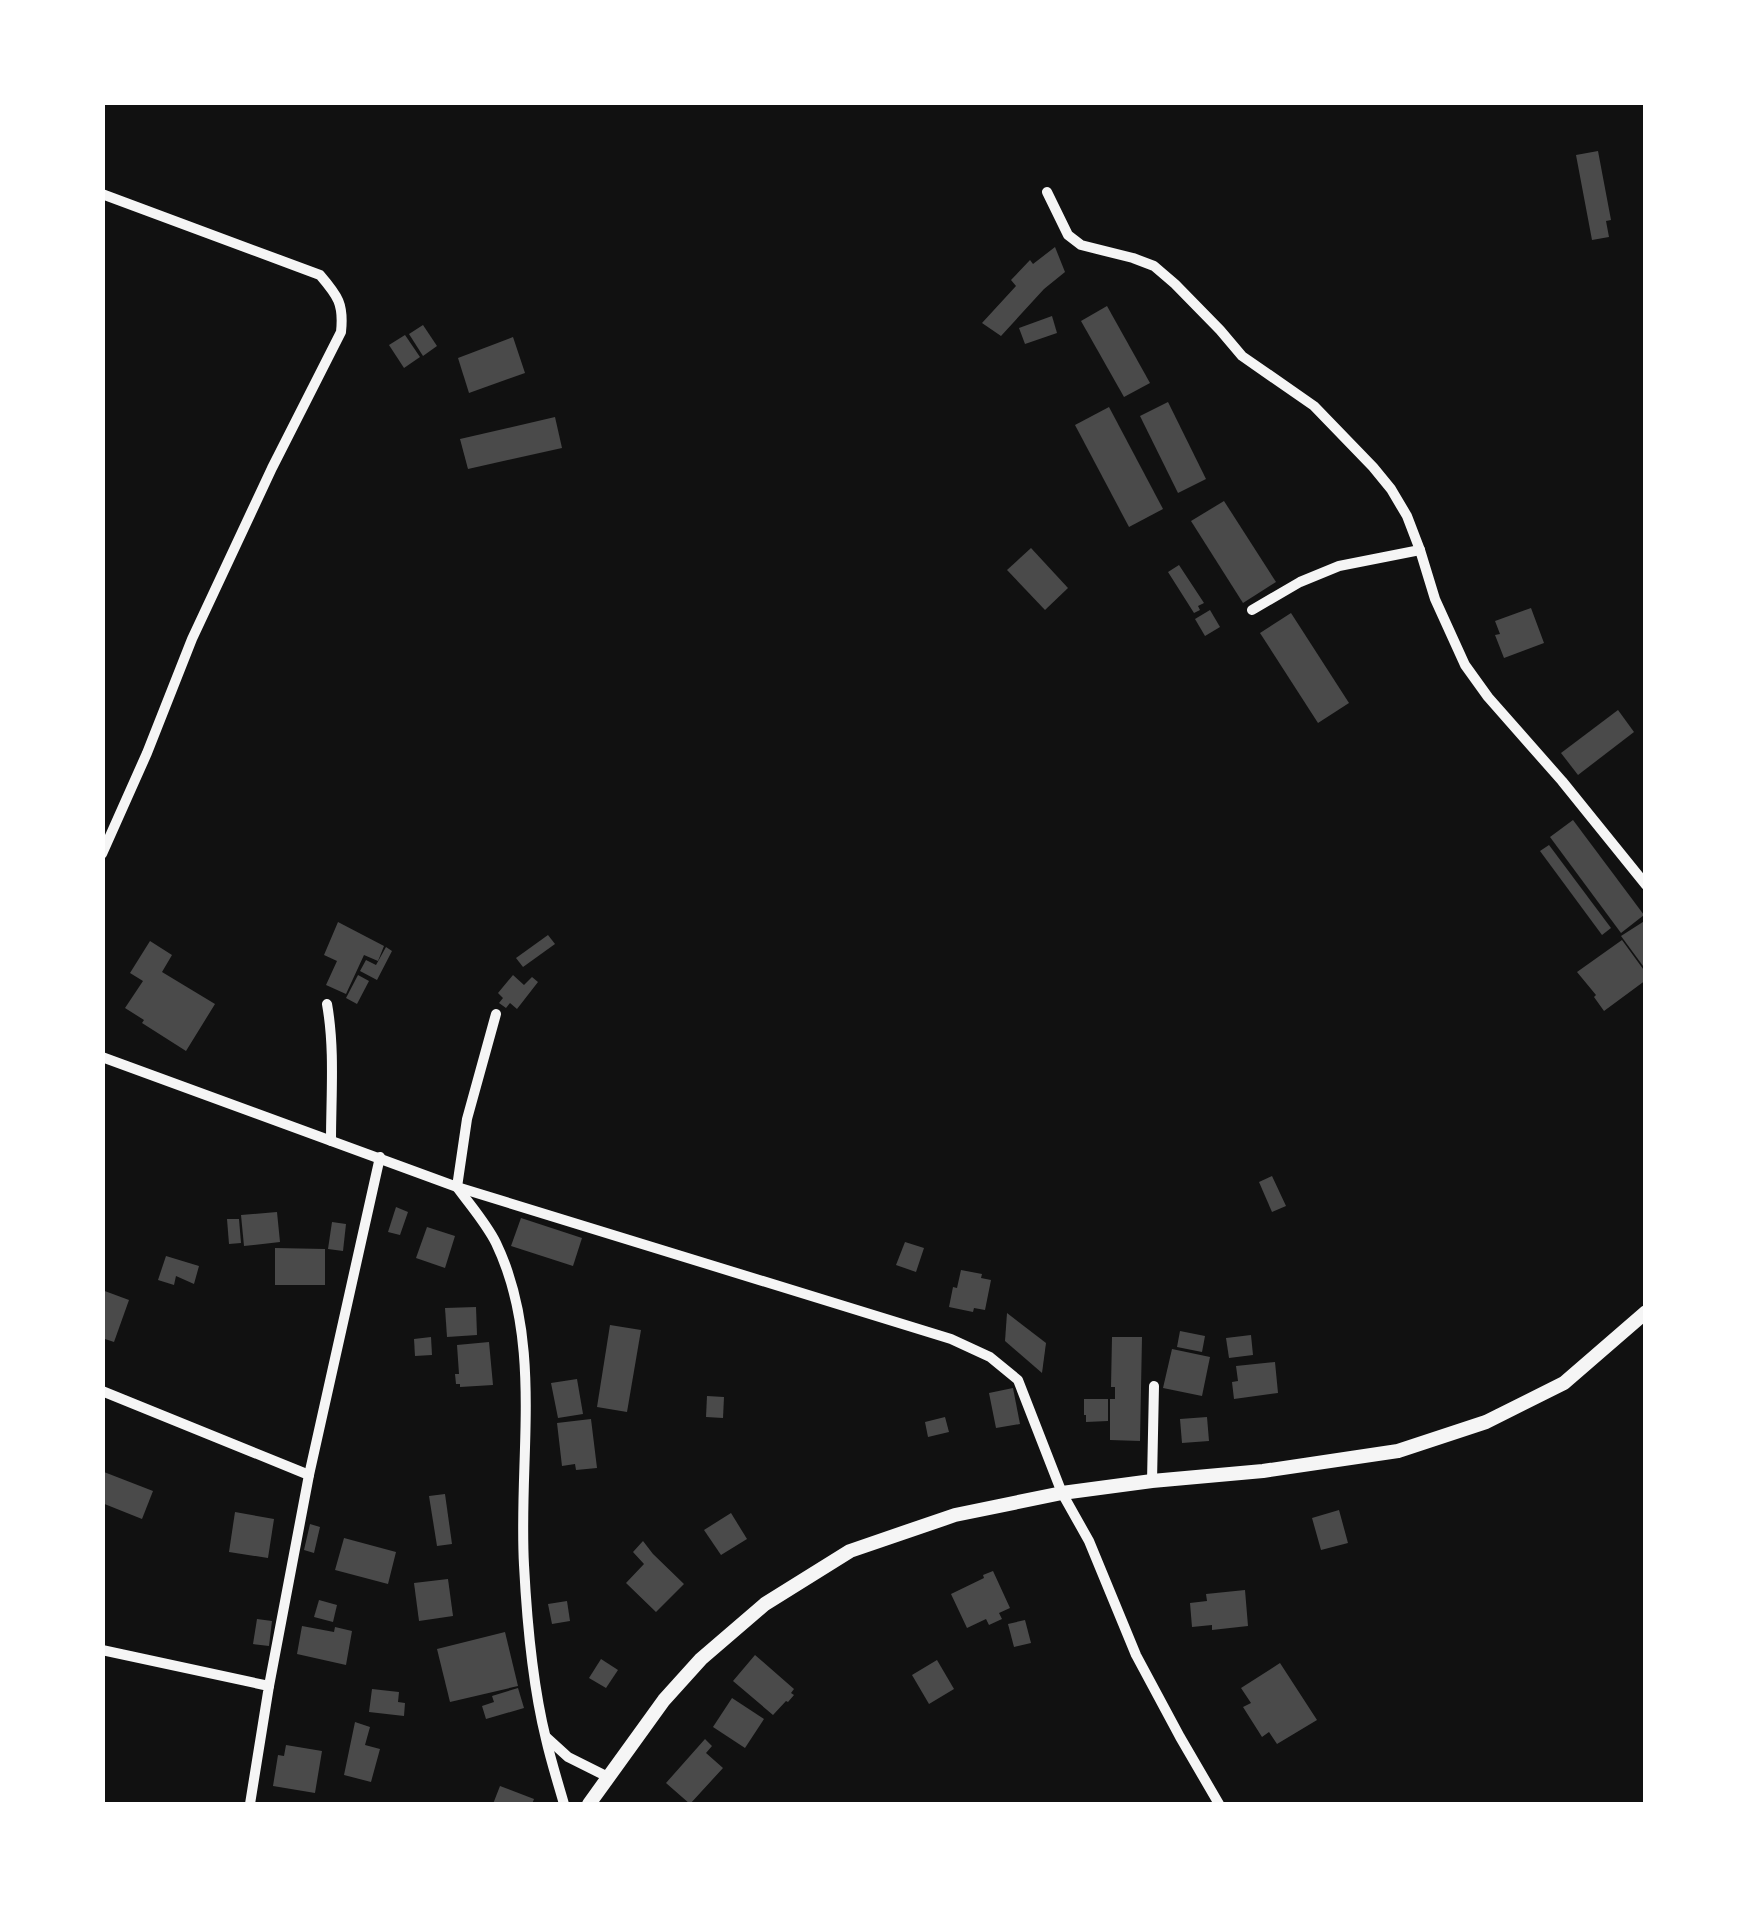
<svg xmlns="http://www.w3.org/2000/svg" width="1748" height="1907" font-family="Lora,serif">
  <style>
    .building { fill: #4a4a4a }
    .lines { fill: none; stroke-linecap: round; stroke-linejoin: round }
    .minor { stroke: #f5f5f5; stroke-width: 10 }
    .secondary { stroke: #f5f5f5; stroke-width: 14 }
  </style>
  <rect width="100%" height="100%" fill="#111"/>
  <g class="building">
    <polygon points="1598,151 1611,220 1606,221 1609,237 1592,240 1576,155"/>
    <polygon points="1055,247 1065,272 1044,289 1001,336 982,323 1016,286 1011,280 1030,260 1033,264"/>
    <polygon points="1107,306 1150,383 1124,397 1081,321"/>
    <polygon points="1052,316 1057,333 1025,344 1019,328"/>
    <polygon points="423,325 437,346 423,356 409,334"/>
    <polygon points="405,335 420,357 404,368 389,345"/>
    <polygon points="513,337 525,373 469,393 458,358"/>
    <polygon points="1168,402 1206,479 1178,493 1140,416"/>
    <polygon points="1109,407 1163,509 1129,527 1075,425"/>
    <polygon points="555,417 562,448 468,469 460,439"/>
    <polygon points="1224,501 1276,582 1243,603 1191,521"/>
    <polygon points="1031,548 1068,588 1045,610 1007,570"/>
    <polygon points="1179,565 1204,603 1198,606 1200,610 1194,613 1168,572"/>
    <polygon points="1531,608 1544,643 1504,658 1495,635 1500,634 1495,621"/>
    <polygon points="1210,610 1220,627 1205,636 1195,619"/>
    <polygon points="1291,613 1349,703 1318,723 1260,633"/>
    <polygon points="1618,710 1634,732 1578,775 1561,753"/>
    <polygon points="1573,820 1644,915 1621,933 1550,837"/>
    <polygon points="1549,845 1611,928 1602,935 1540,851"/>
    <polygon points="1646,920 1646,970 1621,936"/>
    <polygon points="338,922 384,946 378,961 364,955 346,994 326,985 337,961 324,955"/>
    <polygon points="548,935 555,944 523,967 516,958"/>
    <polygon points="1622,940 1646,973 1646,980 1604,1011 1594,997 1596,995 1577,972"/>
    <polygon points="150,941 172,955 162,972 215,1004 186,1051 142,1023 144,1020 125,1008 143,981 130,973"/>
    <polygon points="386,947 392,951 377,980 360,971 366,960 376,965"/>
    <polygon points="358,975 369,981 357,1004 346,998"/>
    <polygon points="513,975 524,985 532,977 538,982 517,1009 510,1003 506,1008 499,1003 503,998 498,993"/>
    <polygon points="1272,1176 1286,1206 1272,1212 1259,1182"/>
    <polygon points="396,1207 408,1212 400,1235 388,1232"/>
    <polygon points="277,1212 280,1242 244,1246 241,1215"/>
    <polygon points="521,1218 582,1238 573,1266 511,1246"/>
    <polygon points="227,1219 239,1219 241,1243 229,1244"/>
    <polygon points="332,1222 346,1224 343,1251 328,1249"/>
    <polygon points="427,1227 455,1236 445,1268 416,1258"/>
    <polygon points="905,1242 924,1248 916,1272 896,1265"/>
    <polygon points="275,1248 325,1249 325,1285 275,1285"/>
    <polygon points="166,1256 199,1266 194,1284 176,1276 174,1285 158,1280"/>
    <polygon points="961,1270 982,1274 981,1278 991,1280 985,1310 974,1308 973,1312 949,1307 953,1287 957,1288"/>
    <polygon points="102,1290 129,1300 114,1342 102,1338"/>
    <polygon points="476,1307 477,1335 447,1337 445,1308"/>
    <polygon points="1007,1313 1046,1343 1042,1373 1005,1341"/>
    <polygon points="610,1325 641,1330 627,1412 597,1407"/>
    <polygon points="1180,1331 1205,1336 1202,1352 1177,1347"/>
    <polygon points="1251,1335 1253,1355 1229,1358 1226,1338"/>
    <polygon points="431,1337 432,1355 415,1356 414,1339"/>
    <polygon points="1112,1337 1142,1337 1140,1441 1110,1440 1110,1399 1115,1399 1115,1387 1111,1387"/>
    <polygon points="489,1342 493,1385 460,1387 460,1384 456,1384 455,1374 459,1374 457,1345"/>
    <polygon points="1172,1349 1210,1357 1202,1396 1163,1388"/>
    <polygon points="1275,1362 1278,1393 1234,1399 1232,1382 1238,1381 1236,1366"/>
    <polygon points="577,1379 583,1414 558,1418 551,1383"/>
    <polygon points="1013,1388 1020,1424 996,1428 989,1393"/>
    <polygon points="707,1396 724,1397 723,1418 706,1417"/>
    <polygon points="1084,1399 1108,1399 1108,1421 1086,1422 1086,1415 1084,1415"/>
    <polygon points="945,1417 949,1432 928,1437 925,1422"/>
    <polygon points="1207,1417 1209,1441 1182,1443 1180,1419"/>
    <polygon points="591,1419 597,1468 576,1470 575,1464 562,1466 557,1423"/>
    <polygon points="104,1472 153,1491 142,1519 102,1503"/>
    <polygon points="445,1494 452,1544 437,1546 429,1496"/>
    <polygon points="1339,1510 1348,1543 1321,1550 1312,1518"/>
    <polygon points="235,1512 274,1519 268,1558 229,1552"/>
    <polygon points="731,1513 747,1539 721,1555 704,1530"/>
    <polygon points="310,1524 320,1527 314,1553 304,1550"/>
    <polygon points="344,1538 396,1552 388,1584 335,1570"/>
    <polygon points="643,1541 653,1554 684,1584 656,1612 626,1583 644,1564 633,1552"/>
    <polygon points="993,1571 1010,1608 999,1613 1002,1619 989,1625 986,1619 967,1628 951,1594 984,1578 983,1575"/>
    <polygon points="448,1579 453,1616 419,1621 414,1583"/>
    <polygon points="1245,1590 1248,1626 1212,1630 1212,1625 1192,1627 1190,1603 1207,1601 1206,1594"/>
    <polygon points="319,1600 337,1605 333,1622 314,1617"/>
    <polygon points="567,1601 570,1621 552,1624 548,1604"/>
    <polygon points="257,1619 272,1621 269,1646 253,1644"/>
    <polygon points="1025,1620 1031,1643 1014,1647 1008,1624"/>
    <polygon points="302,1626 334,1632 335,1627 352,1631 346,1665 297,1654"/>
    <polygon points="505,1632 518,1686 450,1702 437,1649"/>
    <polygon points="755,1655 794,1689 791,1693 794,1695 788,1702 786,1701 773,1715 733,1681"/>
    <polygon points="601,1659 618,1670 606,1688 589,1678"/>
    <polygon points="937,1660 954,1689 929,1704 912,1675"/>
    <polygon points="1280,1663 1317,1720 1277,1744 1269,1732 1262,1737 1243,1707 1251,1703 1241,1688"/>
    <polygon points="518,1688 524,1708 486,1719 482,1706 494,1702 492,1696"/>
    <polygon points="372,1689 399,1692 398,1702 405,1703 404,1716 369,1712"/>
    <polygon points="732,1698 764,1719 745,1748 713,1727"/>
    <polygon points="355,1722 370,1727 365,1745 380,1749 371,1782 344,1775"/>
    <polygon points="705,1739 712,1746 706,1753 723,1768 690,1804 666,1783"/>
    <polygon points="286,1745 322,1751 315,1793 273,1786 278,1755 284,1756"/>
    <polygon points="500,1786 534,1799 532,1804 493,1804"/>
  </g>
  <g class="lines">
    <g class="minor">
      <polyline points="1047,192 1068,235 1081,245 1133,258 1154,266 1175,284 1220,330 1242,356 1314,406 1373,467 1391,489 1407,516 1420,550 1435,599 1465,665 1488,697 1562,781 1646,885"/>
      <path d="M102,194L320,275C338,296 344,304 341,332L272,468L192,639L147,753L102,854"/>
      <polyline points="1252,610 1300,582 1339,566 1420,550"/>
      <path d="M327,1004C335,1049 331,1095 331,1141"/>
      <path d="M496,1014L467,1119L457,1187C470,1205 486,1223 496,1243C544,1343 518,1459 524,1565C527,1623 532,1683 546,1739C551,1761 558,1783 564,1804"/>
      <polyline points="102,1057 457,1187 951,1339 990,1357 1018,1380 1062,1493 1089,1541 1136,1655 1180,1737 1219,1804"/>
      <polyline points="102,1391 309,1475 269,1686"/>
      <polyline points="309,1475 380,1157"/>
      <polyline points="1152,1481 1154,1386"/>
      <polyline points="102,1650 269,1686 250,1804"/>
      <polyline points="546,1737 568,1757 608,1777"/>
    </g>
    <polyline class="secondary" points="589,1804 664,1700 701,1659 765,1604 850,1551 955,1515 1062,1493 1152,1481 1263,1471 1398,1451 1486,1422 1564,1383 1646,1312"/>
  </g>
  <rect width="1748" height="1907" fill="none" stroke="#ffffff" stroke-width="210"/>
</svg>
